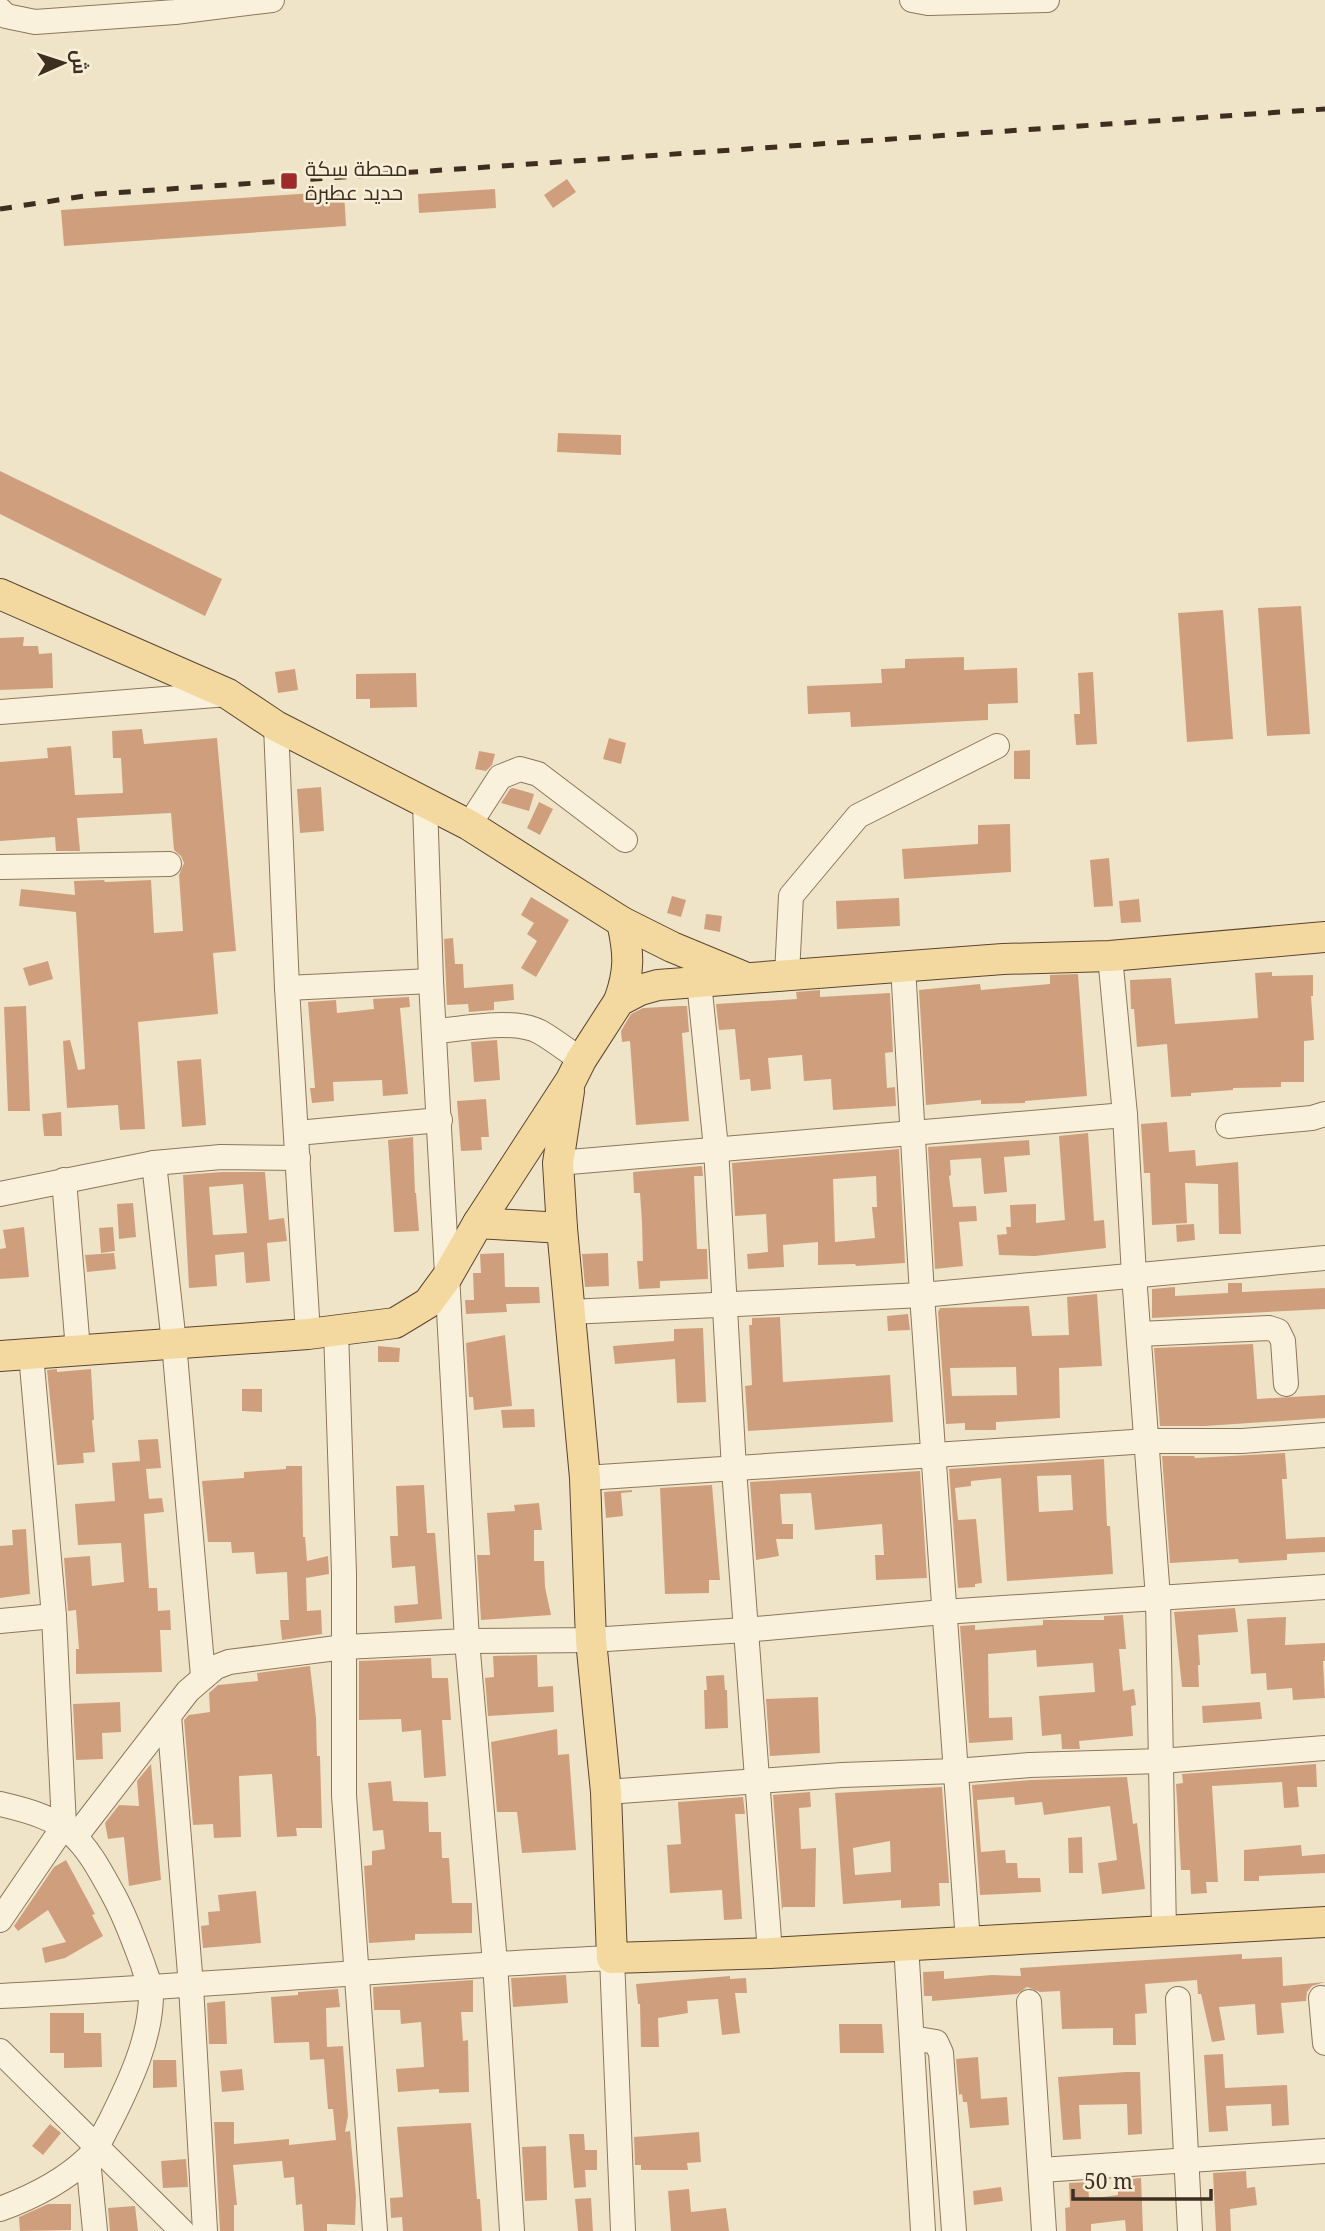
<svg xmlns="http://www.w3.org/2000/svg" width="1325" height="2231" font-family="'Noto Serif',Cairo,serif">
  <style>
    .building { fill: #cf9f7d; fill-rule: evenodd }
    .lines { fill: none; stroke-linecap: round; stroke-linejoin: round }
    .minor-casing { stroke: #8d765c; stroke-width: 26 }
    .major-casing { stroke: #5b4430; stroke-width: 32 }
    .minor { stroke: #faf1dc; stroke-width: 24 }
    .major { stroke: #f3d9a0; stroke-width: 30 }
    .rail { stroke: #3d2e20; stroke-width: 5; stroke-dasharray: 12 12; stroke-linecap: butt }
    .poi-dot { fill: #9e2a2b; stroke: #f7eed8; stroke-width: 2.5 }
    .labels { text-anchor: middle; stroke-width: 5; stroke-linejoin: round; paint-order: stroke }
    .poi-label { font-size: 21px; fill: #3d2e20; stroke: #f7eed8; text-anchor: start }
  </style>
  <rect width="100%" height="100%" fill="#f0e4c8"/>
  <g class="building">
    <polygon points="567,179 576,192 553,208 544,195"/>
    <polygon points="495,189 496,208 419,213 418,194"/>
    <polygon points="344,191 346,226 64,246 61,210"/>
    <polygon points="558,433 621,435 621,455 557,452"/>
    <polygon points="0,471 222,579 205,616 0,514"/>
    <polygon points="1301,606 1310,734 1267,736 1258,608"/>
    <polygon points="1223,610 1233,739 1187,742 1178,613"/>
    <polygon points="24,637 23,646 38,646 39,654 52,653 53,688 0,690 0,638"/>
    <polygon points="964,657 964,670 1017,668 1018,703 988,704 988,720 851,727 850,712 808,714 807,686 882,683 881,669 905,668 905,659"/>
    <polygon points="295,669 298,690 278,693 275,672"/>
    <polygon points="1093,672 1097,744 1076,745 1074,714 1080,714 1078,673"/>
    <polygon points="416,673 417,707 370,708 370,699 356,699 356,674"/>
    <polygon points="142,729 144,744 217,738 236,951 213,953 218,1014 138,1022 145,1129 120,1130 118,1105 67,1108 63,1041 70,1040 78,1070 85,1069 76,912 19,906 21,889 75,895 74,881 104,880 105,882 151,880 154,933 183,931 179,875 184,863 181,856 174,850 171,813 77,818 80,851 56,851 55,837 0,841 0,762 48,758 47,748 71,746 75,795 123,793 121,758 113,758 112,731"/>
    <polygon points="609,738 626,743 621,764 603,759"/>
    <polygon points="1030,750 1030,779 1014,779 1014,751"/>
    <polygon points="479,751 495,754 492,765 486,771 475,769"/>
    <polygon points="321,787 324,831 300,833 297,789"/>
    <polygon points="513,788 534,794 529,811 501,803 510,789"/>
    <polygon points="539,802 553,809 540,835 527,828"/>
    <polygon points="1010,824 1011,872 904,879 902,849 978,844 978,825"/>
    <polygon points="1109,858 1113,906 1094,907 1090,860"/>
    <polygon points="672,896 686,900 681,917 667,913"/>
    <polygon points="531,897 569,920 536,977 521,968 537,941 527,934 534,923 521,915"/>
    <polygon points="899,898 900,926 837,929 836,901"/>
    <polygon points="1139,899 1141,922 1121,923 1119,901"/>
    <polygon points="706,914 722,916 720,932 704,929"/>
    <polygon points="453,938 455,964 463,964 464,988 513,984 514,1000 494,1002 494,1010 469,1012 468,1004 447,1005 444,939"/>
    <polygon points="48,961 53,979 29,986 23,968"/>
    <polygon points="1272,972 1272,976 1313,975 1313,996 1311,996 1314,1040 1304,1041 1304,1082 1281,1082 1281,1087 1233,1088 1233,1090 1191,1093 1191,1096 1171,1097 1167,1044 1137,1047 1134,1009 1131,1009 1130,980 1171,978 1175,1024 1258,1018 1255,973"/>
    <polygon points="1078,974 1087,1096 1025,1101 1025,1103 981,1104 981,1100 926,1105 919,990 980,984 981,990 1050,984 1050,975"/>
    <polygon points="820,990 820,997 890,993 893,1052 885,1053 887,1088 895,1087 896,1106 833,1110 831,1079 804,1081 802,1055 768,1058 771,1089 751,1091 750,1079 740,1080 735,1029 719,1030 716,1004 797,999 796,992"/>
    <polygon points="409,997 410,1007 400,1008 408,1094 383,1096 382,1080 333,1082 334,1101 312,1103 310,1088 315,1088 308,1002 336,1000 337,1013 374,1009 373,999"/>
    <polygon points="26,1006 30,1111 8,1111 4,1007"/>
    <polygon points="680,1006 687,1006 689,1032 682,1033 689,1121 636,1125 630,1041 622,1042 621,1031 631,1014 643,1008"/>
    <polygon points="497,1040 500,1080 474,1082 471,1042"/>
    <polygon points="201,1059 206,1125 182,1127 177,1061"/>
    <polygon points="486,1099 489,1137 481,1137 482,1150 461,1151 457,1101"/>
    <polygon points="61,1112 62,1136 44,1136 42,1114"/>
    <polygon points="1167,1122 1169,1152 1195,1150 1196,1166 1238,1162 1241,1234 1219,1234 1218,1184 1185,1183 1187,1223 1152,1225 1150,1173 1144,1173 1141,1124"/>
    <polygon points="1088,1133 1094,1221 1104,1220 1106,1248 1035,1256 999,1255 997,1235 1007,1234 1006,1227 1011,1227 1010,1205 1036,1204 1036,1223 1065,1220 1059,1136"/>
    <polygon points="413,1137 415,1193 416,1193 419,1231 394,1232 388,1140"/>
    <polygon points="1029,1140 1030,1155 1004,1157 1007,1192 984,1194 981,1158 950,1160 951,1175 949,1176 953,1207 976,1206 977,1221 959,1222 963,1266 935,1269 928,1147"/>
    <path d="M899,1149L905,1263L856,1266L855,1264L818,1265V1242L783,1245L784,1267L748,1269L747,1254L768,1252L766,1214L735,1216L732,1163ZM876,1176L877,1207H872L875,1238L835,1242L833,1179Z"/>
    <polygon points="702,1166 703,1176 694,1176 697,1249 707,1249 708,1279 660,1281 660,1288 639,1289 637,1261 643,1261 642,1222 640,1193 634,1193 633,1172"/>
    <path d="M222,1172H265L269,1220L284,1218L287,1241L267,1243L270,1281L246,1283L244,1252L215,1255L217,1286L189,1288L183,1175ZM243,1184L247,1233L213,1235L209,1187Z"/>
    <polygon points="133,1203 136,1237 119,1239 117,1204"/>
    <polygon points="1194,1224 1195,1240 1177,1242 1176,1225"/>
    <polygon points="24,1227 29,1277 0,1279 0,1249 6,1248 3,1230"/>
    <polygon points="113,1227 115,1251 101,1253 99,1228"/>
    <polygon points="114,1253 116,1269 87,1272 85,1255"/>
    <polygon points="504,1253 505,1287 539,1287 540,1303 506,1304 507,1312 466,1314 465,1300 474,1300 473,1273 481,1273 480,1254"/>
    <polygon points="608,1253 609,1286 585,1287 582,1254"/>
    <polygon points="1228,1283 1242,1283 1242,1292 1325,1288 1325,1309 1152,1318 1152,1289 1175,1287 1175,1296 1228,1293"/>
    <path d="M1097,1294L1102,1366L1059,1368L1060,1418L996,1422V1430H965V1423L946,1424L938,1312L940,1308L1029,1306L1032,1336L1069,1335L1067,1297ZM1016,1367L1017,1395L952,1396L950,1368Z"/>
    <polygon points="908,1314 910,1330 888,1331 887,1316"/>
    <polygon points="780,1317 783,1382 890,1375 893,1422 748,1431 745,1386 752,1385 749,1325 752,1325 752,1318"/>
    <polygon points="703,1328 706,1402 677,1403 675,1359 615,1364 613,1346 674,1341 674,1329"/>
    <polygon points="505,1335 512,1406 474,1410 473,1397 469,1397 466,1343"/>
    <polygon points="1253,1344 1257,1399 1325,1395 1325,1418 1205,1426 1160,1426 1154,1348"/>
    <polygon points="378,1346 400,1348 399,1362 378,1362"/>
    <polygon points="57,1369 57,1372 91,1369 94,1420 92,1420 95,1452 83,1453 84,1463 57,1465 47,1370"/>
    <polygon points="242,1389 262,1389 262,1412 242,1411"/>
    <polygon points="534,1409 535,1427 503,1428 501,1410"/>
    <polygon points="158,1439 161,1468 146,1469 149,1499 162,1498 164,1512 144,1514 149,1588 157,1588 158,1611 170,1610 171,1630 160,1630 162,1672 76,1674 76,1649 79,1649 76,1610 68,1611 64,1558 90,1556 92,1586 124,1582 121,1543 78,1545 75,1504 115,1501 112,1463 140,1461 138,1440"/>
    <polygon points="1285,1453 1287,1479 1282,1479 1286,1539 1325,1537 1325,1552 1287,1554 1287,1560 1239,1563 1238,1559 1170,1563 1162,1456 1194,1456 1195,1458"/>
    <path d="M1104,1459L1107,1526H1110L1113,1574L1007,1581L1001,1478L971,1481V1486L955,1488L958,1520L976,1519L982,1583L975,1584V1587L958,1588L949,1469ZM1071,1475L1073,1510L1039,1512L1037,1476Z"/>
    <polygon points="286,1466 302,1466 303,1537 305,1537 307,1561 328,1556 329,1574 306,1578 307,1611 321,1610 322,1634 282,1640 280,1620 289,1620 287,1572 256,1574 254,1552 232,1553 231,1542 208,1542 202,1481 244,1478 244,1472 286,1469"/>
    <polygon points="920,1471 927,1578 876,1580 875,1555 884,1555 882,1524 815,1530 811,1493 780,1494 782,1524 793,1524 793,1539 776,1539 779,1556 756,1560 750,1482"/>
    <polygon points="424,1485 427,1533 435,1533 442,1619 395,1623 394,1606 418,1604 415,1566 392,1568 390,1536 398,1536 396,1486"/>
    <polygon points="712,1485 720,1580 709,1580 709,1593 665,1594 660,1488"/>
    <polygon points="632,1490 632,1492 621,1493 623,1516 606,1518 604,1492"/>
    <polygon points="539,1503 542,1530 534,1530 534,1561 544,1561 545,1587 551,1615 481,1620 477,1555 490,1555 487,1513 515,1511 514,1505"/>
    <polygon points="26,1529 30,1594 0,1598 0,1546 13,1545 12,1530"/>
    <polygon points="1235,1608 1238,1632 1198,1635 1200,1665 1198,1665 1199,1687 1182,1687 1174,1612"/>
    <polygon points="1123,1615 1126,1649 1119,1649 1123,1691 1134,1689 1136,1705 1131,1706 1133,1736 1079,1741 1080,1749 1062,1749 1061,1734 1042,1736 1039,1696 1095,1692 1093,1663 1037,1667 1036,1650 988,1654 989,1718 1012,1717 1013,1740 969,1743 960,1626 975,1625 975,1630 1043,1625 1043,1620 1104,1620 1104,1616"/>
    <polygon points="1286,1617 1285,1645 1325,1643 1325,1661 1323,1661 1325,1698 1293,1700 1292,1688 1267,1690 1266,1673 1251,1674 1247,1619"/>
    <polygon points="537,1655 538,1687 553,1686 554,1712 488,1716 485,1678 494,1677 493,1656"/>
    <polygon points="431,1658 432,1678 448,1678 451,1720 442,1720 446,1776 424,1778 421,1730 402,1732 401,1719 359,1720 359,1661"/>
    <polygon points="310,1666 316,1718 317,1756 320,1756 322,1828 296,1828 297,1836 277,1837 272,1774 239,1776 241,1837 214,1838 213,1824 193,1825 184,1720 189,1715 210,1712 209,1693 218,1685 258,1681 257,1673"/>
    <polygon points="724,1675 725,1690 727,1690 728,1728 705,1729 704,1690 707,1690 706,1676"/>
    <polygon points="818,1697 820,1753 770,1756 766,1699"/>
    <polygon points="120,1702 121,1732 102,1733 103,1759 76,1760 73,1704"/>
    <polygon points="1260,1702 1262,1719 1203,1723 1202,1706"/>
    <polygon points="557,1729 558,1755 569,1754 576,1850 522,1853 517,1812 497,1812 491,1742"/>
    <polygon points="151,1764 161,1880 129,1886 124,1837 108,1839 105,1823 119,1805 139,1806 137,1781"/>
    <polygon points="1316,1764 1317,1787 1297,1787 1299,1807 1284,1808 1282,1782 1212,1786 1218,1882 1206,1882 1207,1893 1191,1894 1190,1870 1181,1870 1176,1784 1183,1783 1182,1774"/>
    <polygon points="1127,1777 1133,1824 1137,1823 1145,1889 1102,1894 1098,1863 1117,1860 1110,1806 1044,1815 1042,1802 1015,1805 1014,1797 977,1800 981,1852 1005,1850 1006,1863 1017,1863 1018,1878 1040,1878 1041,1892 980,1895 972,1785 1031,1780"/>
    <polygon points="391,1781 393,1801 428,1802 429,1832 441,1832 442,1858 449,1858 452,1903 472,1903 472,1933 415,1934 415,1940 369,1943 364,1866 372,1865 372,1851 385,1849 383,1830 373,1831 368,1783"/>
    <path d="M942,1787L949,1883H939L940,1906L901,1908V1900L843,1904L835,1793ZM890,1841L891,1872L855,1875L853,1848Z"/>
    <polygon points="810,1792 811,1807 799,1808 801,1849 816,1848 815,1907 783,1907 782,1910 773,1795"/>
    <polygon points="743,1797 745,1814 735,1814 742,1919 724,1920 722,1890 670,1893 667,1845 681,1844 678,1802"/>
    <polygon points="1082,1837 1083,1873 1069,1873 1068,1838"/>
    <polygon points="1301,1845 1302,1856 1325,1854 1325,1873 1259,1876 1259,1881 1244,1881 1244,1850"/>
    <polygon points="66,1860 95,1914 92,1915 103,1936 65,1958 45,1963 42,1948 66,1942 48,1910 18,1931 14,1926 54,1867"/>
    <polygon points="256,1891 261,1943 203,1948 201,1926 209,1925 208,1912 220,1911 218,1895"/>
    <polygon points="1242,1954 1242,1959 1282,1957 1283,1986 1325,1982 1312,1986 1307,1992 1306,2001 1281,2003 1284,2033 1257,2035 1255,2004 1219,2007 1225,2040 1212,2042 1201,1994 1198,1994 1197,1980 1145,1984 1147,2013 1135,2014 1136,2045 1113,2045 1113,2028 1062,2029 1060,1991 1040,1992 1027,1987 1017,1994 932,2001 932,1996 924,1996 923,1972 944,1971 944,1979 992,1975 1021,1976 1020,1968"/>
    <polygon points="566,1975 568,2003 513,2007 511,1978"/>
    <polygon points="730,1976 730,1979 746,1978 747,1993 735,1993 740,2033 722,2035 718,1999 687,2001 688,2013 658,2018 659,2047 641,2047 640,2004 638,2004 636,1984"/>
    <polygon points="473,1980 473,2012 461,2012 463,2041 468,2040 469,2092 439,2093 439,2089 398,2092 396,2069 424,2067 421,2022 401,2024 400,2010 374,2010 373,1987"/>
    <polygon points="338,1989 340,2007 326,2008 327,2047 343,2046 348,2116 345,2132 350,2131 356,2196 355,2225 327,2224 327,2231 304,2231 302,2204 296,2205 294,2177 284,2178 282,2161 233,2165 237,2205 234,2205 234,2231 220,2231 214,2122 234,2122 234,2144 289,2139 289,2145 336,2140 333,2109 328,2109 324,2059 310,2060 309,2042 274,2043 271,1997 298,1995 298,1992"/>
    <polygon points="225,2001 227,2044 209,2044 207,2003"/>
    <polygon points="50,2013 84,2013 84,2033 101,2033 102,2067 64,2068 64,2053 50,2053"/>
    <polygon points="839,2024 882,2024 884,2053 840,2053"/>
    <polygon points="1223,2054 1225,2088 1287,2085 1289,2125 1272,2126 1271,2104 1226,2106 1228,2131 1209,2132 1204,2055"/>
    <polygon points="978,2057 981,2099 1007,2097 1009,2125 970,2128 967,2102 963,2102 962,2094 959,2095 956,2059"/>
    <polygon points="153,2060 176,2060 177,2087 153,2088"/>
    <polygon points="242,2069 244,2090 222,2092 220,2071"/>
    <polygon points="1126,2072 1140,2072 1142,2134 1128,2135 1127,2104 1079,2105 1081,2139 1063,2140 1058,2077"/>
    <polygon points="471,2123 477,2199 480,2199 482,2231 403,2231 402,2217 391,2218 390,2198 403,2197 397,2127"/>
    <polygon points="50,2124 61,2133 43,2155 32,2146"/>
    <polygon points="699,2132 701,2162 687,2163 688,2170 641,2170 641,2165 635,2165 634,2137"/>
    <polygon points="569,2134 584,2134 585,2150 597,2150 597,2170 585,2170 586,2187 574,2188"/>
    <polygon points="546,2146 547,2200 525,2201 522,2147"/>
    <polygon points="186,2159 188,2187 163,2188 161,2161"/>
    <polygon points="1246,2171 1247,2188 1255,2187 1257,2205 1230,2209 1231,2231 1216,2231 1213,2173"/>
    <polygon points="1141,2178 1143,2231 1126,2231 1125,2220 1091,2224 1091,2231 1066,2231 1065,2208 1070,2207 1069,2183 1088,2182 1089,2199 1118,2195 1118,2180"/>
    <polygon points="1001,2187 1003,2201 974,2205 973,2191"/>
    <polygon points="689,2189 691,2212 726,2208 729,2231 671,2231 668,2191"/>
    <polygon points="591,2198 593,2231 578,2231 575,2199"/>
    <polygon points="48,2204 71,2204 71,2230 20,2231 19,2217"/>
    <polygon points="135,2206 138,2231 110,2231 108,2208"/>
  </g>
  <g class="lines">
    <defs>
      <g id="minor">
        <polyline points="912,0 928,3 1047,0"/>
        <polyline points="0,10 6,16 35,22 175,12 272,0"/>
        <polyline points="0,712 228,694"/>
        <polyline points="276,726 287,988 308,1334"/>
        <polyline points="425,803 431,981 467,1641 495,1963 512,2231"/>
        <polyline points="469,825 500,777 520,769 538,774 625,840"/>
        <polyline points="0,867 169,864"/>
        <polyline points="1110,956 1125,1115 1134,1275 1158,1598 1164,1932"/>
        <polyline points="903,966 922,1295 968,1942"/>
        <polyline points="787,974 791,896 858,816 997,746"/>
        <polyline points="699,982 716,1148 734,1469 770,1953"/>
        <polyline points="287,988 431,981"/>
        <path d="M435,1031C465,1029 513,1018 540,1032C554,1040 568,1051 581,1060"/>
        <polyline points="1228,1126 1312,1118 1325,1114"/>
        <polyline points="297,1133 440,1120"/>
        <polyline points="154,1163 174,1343 203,1676"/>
        <polyline points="558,1163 1125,1115"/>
        <polyline points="64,1180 78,1350"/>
        <polyline points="0,1194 154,1163 221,1157 298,1158"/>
        <polyline points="570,1312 922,1295 1325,1258"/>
        <polyline points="336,1330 344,1573 344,1795 375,2231"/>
        <polyline points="1139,1334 1269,1328 1278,1331 1283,1341 1286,1384"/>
        <polyline points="585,1478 1148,1441 1242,1441 1325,1435"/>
        <polyline points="0,1621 54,1616"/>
        <polyline points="169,1716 191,1986 205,2231"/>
        <polyline points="606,1792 842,1775 955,1771 1030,1765 1161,1761 1325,1748"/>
        <path d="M0,1804C70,1820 81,1835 114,1896C126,1918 134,1941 143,1965C145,1973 150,1982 151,1991C152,2036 130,2082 110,2122C103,2134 98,2149 88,2158C64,2181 30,2198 0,2209"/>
        <polyline points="76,1836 188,1691 216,1667 229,1662 344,1647 467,1641 591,1640 745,1630 943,1612 1325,1587"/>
        <polyline points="0,1920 64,1826 54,1616 31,1354"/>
        <polyline points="906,1944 923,2231"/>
        <path d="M0,1996C204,1986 408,1967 612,1958L623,2231"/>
        <polyline points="1321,1998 1325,2043"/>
        <polyline points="1178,1999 1190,2231"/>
        <polyline points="1029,2002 1044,2231"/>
        <polyline points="912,2038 936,2042 941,2053 954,2231"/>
        <polyline points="0,2051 182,2231"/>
        <polyline points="88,2159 95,2231"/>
        <polyline points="1041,2170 1325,2151"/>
      </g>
      <g id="major">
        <polyline points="0,594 228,694 276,726 469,825 622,922 672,947 742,976"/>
        <path d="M619,1001C630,971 629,953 622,922"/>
        <polyline points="478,1223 571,1080 581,1060 619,1001 640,990 658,985 1003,959 1110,956 1325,937"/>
        <polyline points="562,1228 558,1163 569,1091"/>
        <polyline points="0,1356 308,1334 395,1323 428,1303 447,1277 478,1223 562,1228 585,1478 591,1640 606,1792 612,1958 770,1953 1325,1922"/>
      </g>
    </defs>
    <use href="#minor" class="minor-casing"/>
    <use href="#major" class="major-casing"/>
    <use href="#minor" class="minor"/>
    <use href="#major" class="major"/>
    <polyline class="rail" points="0,209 97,194 1325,109"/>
  </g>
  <rect class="poi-dot" x="280" y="172" width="18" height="18" rx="3.5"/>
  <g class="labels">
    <g class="poi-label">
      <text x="305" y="176">محطة سكة<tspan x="305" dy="24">حديد عطبرة</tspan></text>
    </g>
  </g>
  <g transform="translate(63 63) rotate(87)" stroke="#f7eed8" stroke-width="5" paint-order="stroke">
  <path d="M0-5L12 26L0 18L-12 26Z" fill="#3d2e20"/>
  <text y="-10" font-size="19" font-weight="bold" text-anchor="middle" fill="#3d2e20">ش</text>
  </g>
  <path d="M1073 2189v10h138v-10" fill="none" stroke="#3d2e20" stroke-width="3.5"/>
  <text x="1084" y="2189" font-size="21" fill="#3d2e20" stroke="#f7eed8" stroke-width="5" paint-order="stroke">50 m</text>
</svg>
